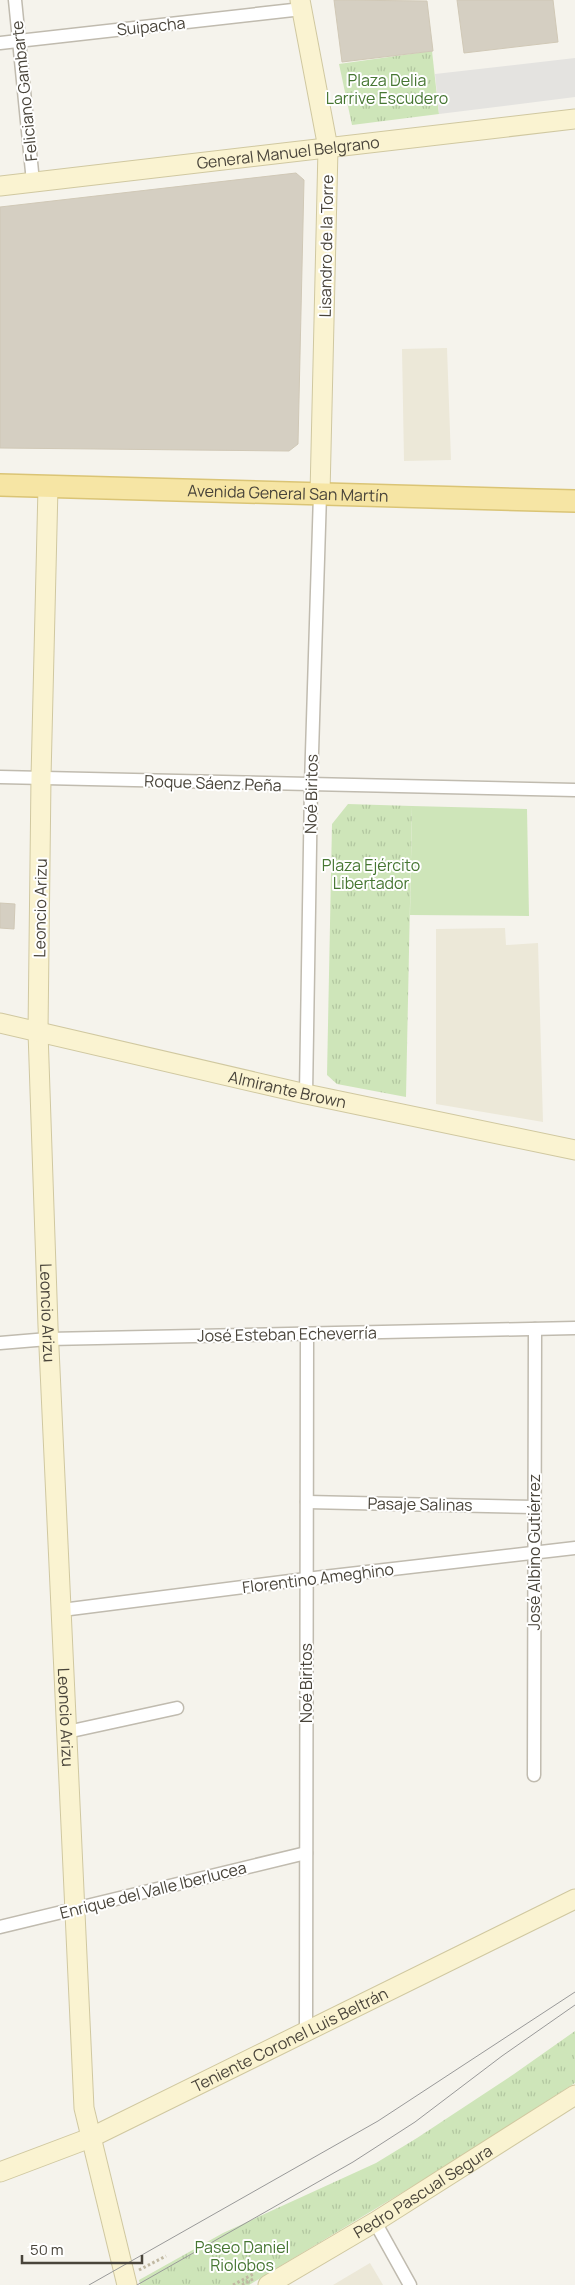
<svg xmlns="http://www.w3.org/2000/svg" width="575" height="2285" font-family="Manrope,sans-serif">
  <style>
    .education { fill: #ece8d8 }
    .green { fill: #cee5b9 }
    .park { fill: url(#park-tufts) }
    .parking { fill: #e4e3e0 }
    .building { fill: #d5cfc2; stroke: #d0c8b6 }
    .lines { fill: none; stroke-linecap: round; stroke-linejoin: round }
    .street-casing { stroke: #c0bbaf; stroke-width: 15 }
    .secondary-casing { stroke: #d0c8a0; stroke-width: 21 }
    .primary-casing { stroke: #dac475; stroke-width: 24 }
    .path { stroke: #c0b8a2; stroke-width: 3; stroke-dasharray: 2.5 2.5; stroke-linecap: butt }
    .street { stroke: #fff; stroke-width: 12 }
    .secondary { stroke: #faf3d1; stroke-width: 19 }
    .primary { stroke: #f6e5a4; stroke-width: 21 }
    .tram { stroke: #999; stroke-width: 1 }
    .labels { text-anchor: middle; stroke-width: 4; stroke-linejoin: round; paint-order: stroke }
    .street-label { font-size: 16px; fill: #49443a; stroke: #fff }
    .park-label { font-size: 16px; fill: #467632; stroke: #fff }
  </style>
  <defs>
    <pattern id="park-tufts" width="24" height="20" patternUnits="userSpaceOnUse" patternTransform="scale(1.25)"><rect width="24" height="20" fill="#cee5b9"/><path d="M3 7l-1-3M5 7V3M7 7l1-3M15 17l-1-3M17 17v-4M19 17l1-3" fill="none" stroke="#b2c6a0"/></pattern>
  </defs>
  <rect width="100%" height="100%" fill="#f5f3ec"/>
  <g class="education">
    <polygon points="447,348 451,460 404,461 402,349"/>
    <polygon points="505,928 506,945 538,943 543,1122 436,1104 436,929"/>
    <polygon points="370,2263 383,2285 333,2285"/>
  </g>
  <polygon class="green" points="412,806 527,809 529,916 410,915"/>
  <g class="park">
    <polygon points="432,51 439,114 352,125 339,64"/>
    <polygon points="348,804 412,806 406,1097 337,1084 327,1075 332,824"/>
    <polygon points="575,2031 575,2083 428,2177 249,2285 140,2285 139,2280 223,2233 376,2163 417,2138 514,2074"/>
  </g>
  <polygon class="parking" points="575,58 575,97 439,114 435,74"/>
  <g class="building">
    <polygon points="334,0 427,1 433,51 342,62"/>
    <polygon points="457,0 553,0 558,42 464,53"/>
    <polygon points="296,173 304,180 298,444 289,451 0,448 0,207"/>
    <polygon points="0,903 15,904 14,929 0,928"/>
  </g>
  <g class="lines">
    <defs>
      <g id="street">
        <polyline points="15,0 33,182"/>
        <polyline points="0,43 302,9"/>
        <polyline points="0,777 575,790"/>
        <polyline points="306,1094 311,785 320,494"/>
        <polyline points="0,1343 48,1339 575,1328"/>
        <polyline points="307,1502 534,1507"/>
        <polyline points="62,1610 306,1579 575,1548"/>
        <polyline points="67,1732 177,1708"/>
        <polyline points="534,1775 535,1329"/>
        <polyline points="0,1927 306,1853"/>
        <polyline points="306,2032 307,1334"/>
        <polyline points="375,2222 410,2285"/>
      </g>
      <g id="secondary">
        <polyline points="300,0 328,148 320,494"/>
        <path id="s1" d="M0,186L575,119"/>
        <path id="s2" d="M48,487L41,778L38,1032L48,1326L84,2108L127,2285"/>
        <path id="s3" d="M0,1023L306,1094L575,1150"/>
        <path id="s4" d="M0,2172L90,2138L575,1899"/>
        <path id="s5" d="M268,2285L375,2222L575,2095"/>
      </g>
      <g id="primary">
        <path id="s6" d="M0,485L575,501"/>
      </g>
    </defs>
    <use href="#street" class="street-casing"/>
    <use href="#secondary" class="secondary-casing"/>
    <use href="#primary" class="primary-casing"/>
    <g class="path">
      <polyline points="139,2270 166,2256"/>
      <polyline points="233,2285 255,2273"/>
      <polyline points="242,2285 253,2279"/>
    </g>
    <use href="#street" class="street"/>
    <use href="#secondary" class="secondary"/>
    <use href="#primary" class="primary"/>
    <g class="tram">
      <polyline points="89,2285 378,2121 575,1992"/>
      <polyline points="137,2285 353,2162 415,2122 502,2056 575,2005"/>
    </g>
  </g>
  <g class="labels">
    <g class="street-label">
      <text transform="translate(151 26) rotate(-6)" y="6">Suipacha</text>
      <text transform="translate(24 91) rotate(-96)" y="6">Feliciano Gambarte</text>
      <text dy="6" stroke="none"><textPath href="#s1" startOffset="290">General Manuel Belgrano</textPath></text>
      <text transform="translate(326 246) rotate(-89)" y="6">Lisandro de la Torre</text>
      <text dy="6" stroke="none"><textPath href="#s6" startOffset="288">Avenida General San Martín</textPath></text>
      <text transform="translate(213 783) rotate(2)" y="6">Roque Sáenz Peña</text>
      <text transform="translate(311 794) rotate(-89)" y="6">Noé Biritos</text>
      <text transform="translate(40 908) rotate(-89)" y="6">Leoncio Arizu</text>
      <text dy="6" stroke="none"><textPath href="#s3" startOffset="295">Almirante Brown</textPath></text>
      <text dy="6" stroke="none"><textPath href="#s2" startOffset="826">Leoncio Arizu</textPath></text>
      <text transform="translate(287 1334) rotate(-1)" y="6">José Esteban Echeverría</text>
      <text transform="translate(420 1504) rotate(1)" y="6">Pasaje Salinas</text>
      <text transform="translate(534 1552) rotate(-90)" y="6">José Albino Gutiérrez</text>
      <text transform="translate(318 1578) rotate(-7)" y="6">Florentino Ameghino</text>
      <text transform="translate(306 1683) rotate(-90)" y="6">Noé Biritos</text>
      <text dy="6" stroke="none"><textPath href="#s2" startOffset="1231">Leoncio Arizu</textPath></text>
      <text transform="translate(153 1890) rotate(-14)" y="6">Enrique del Valle Iberlucea</text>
      <text dy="6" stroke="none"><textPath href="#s4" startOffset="319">Teniente Coronel Luis Beltrán</textPath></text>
      <text dy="6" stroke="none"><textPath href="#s5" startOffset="181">Pedro Pascual Segura</textPath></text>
    </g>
    <g class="park-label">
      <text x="387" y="86">Plaza Delia<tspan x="387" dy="18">Larrive Escudero</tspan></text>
      <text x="371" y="871">Plaza Ejército<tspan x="371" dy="18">Libertador</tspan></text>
      <text x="242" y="2253">Paseo Daniel<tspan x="242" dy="18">Riolobos</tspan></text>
    </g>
  </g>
  <path d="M22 2255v8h120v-8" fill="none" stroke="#49443a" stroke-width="2.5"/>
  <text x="30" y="2255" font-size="15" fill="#49443a" stroke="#ffffff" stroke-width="4" paint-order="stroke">50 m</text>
</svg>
